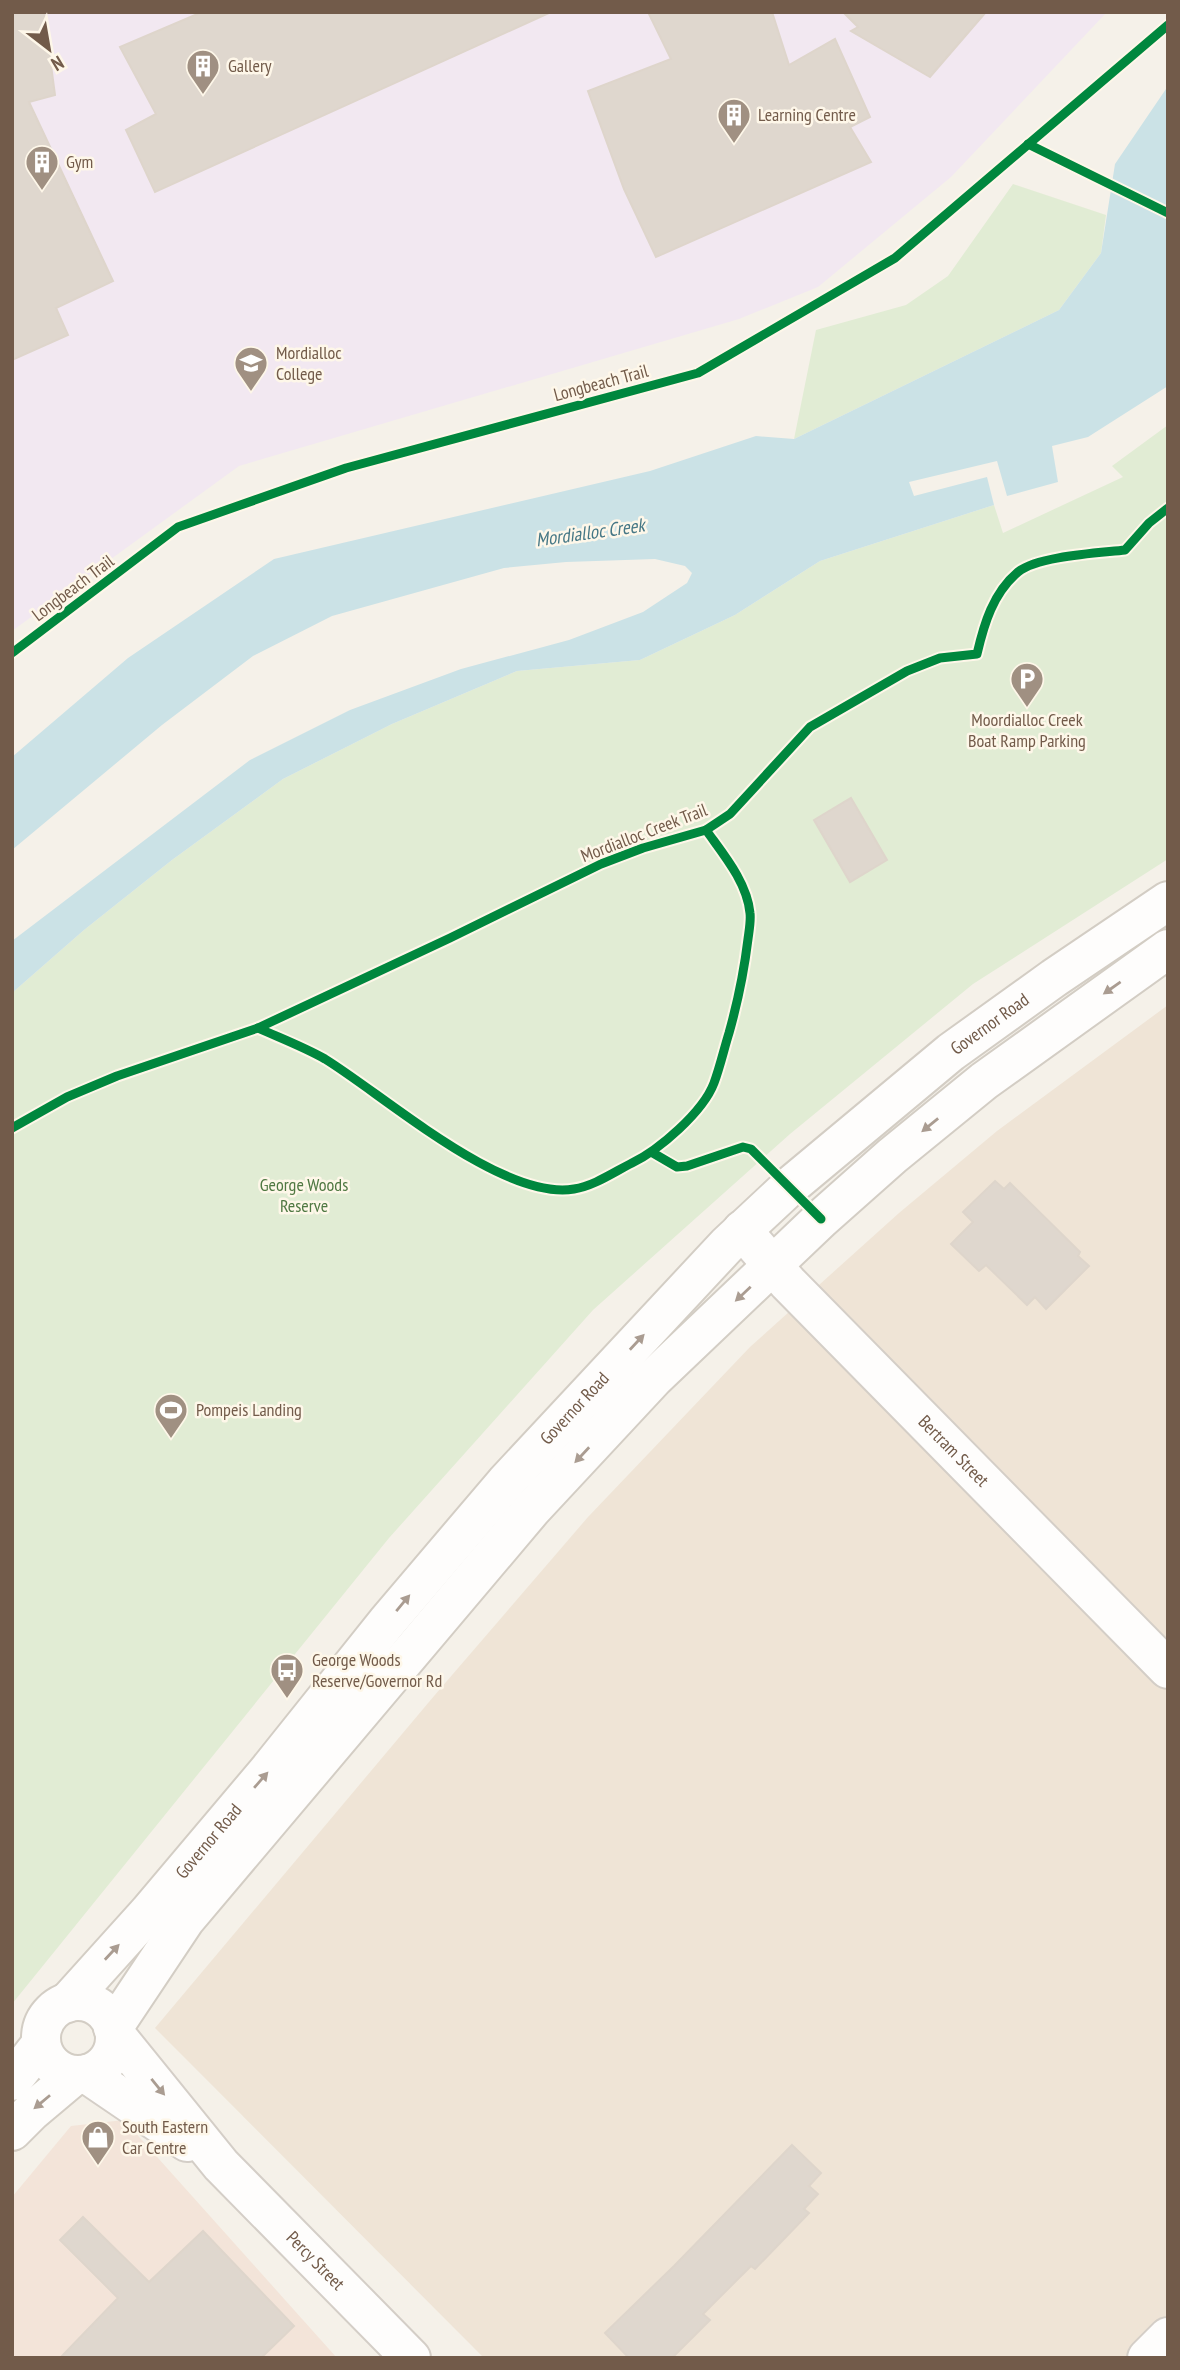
<svg xmlns="http://www.w3.org/2000/svg" width="1180" height="2370" font-family="'PT Sans Narrow',sans-serif">
  <style>
    .residential { fill: #efe4d6 }
    .commercial { fill: #f3e4d9 }
    .education { fill: #f2e8f1 }
    .green { fill: #e1ecd4 }
    .water { fill: #cbe2e6 }
    .building { fill: #dfd7ce; stroke: #ded5cb; stroke-width: 2 }
    .lines { fill: none; stroke-linecap: round; stroke-linejoin: round }
    .street-casing { stroke: #d4cec7; stroke-width: 42 }
    .secondary-casing { stroke: #d3cdc4; stroke-width: 42 }
    .street { stroke: #fefdfc; stroke-width: 38 }
    .secondary { stroke: #fefdfc; stroke-width: 38 }
    .cycleway-casing { stroke: #fef7e9; stroke-width: 13 }
    .cycleway { stroke: #00873e; stroke-width: 9 }
    .oneway { fill: #aa9c91 }
    .labels { text-anchor: middle; stroke-width: 5; stroke-linejoin: round; paint-order: stroke }
    .poi-label { font-size: 18px; fill: #725b4a; stroke: #fef7e9; text-anchor: start }
    .street-label { font-size: 18px; fill: #725b4a; stroke: #fef7e9 }
    .park-label { font-size: 18px; fill: #4f7842; stroke: #fef7e9 }
    .water-label { font-size: 19px; font-style: italic; fill: #457785; stroke: #fef7e9 }
  </style>
  <rect width="100%" height="100%" fill="#f5f1e9"/>
  <polygon class="residential" points="1168,1005 1168,2358 484,2358 155,2028 434,1696 588,1517 750,1347 899,1213 997,1131"/>
  <polygon class="commercial" points="124,2120 337,2358 12,2358 12,2197 71,2126"/>
  <polygon class="education" points="12,12 1107,12 951,177 818,287 739,319 239,466 12,631"/>
  <g class="green">
    <polygon points="1013,184 1106,215 1101,253 1059,310 794,439 816,330 906,305 948,276"/>
    <polygon points="1168,425 1168,859 973,984 790,1134 593,1310 389,1538 12,2004 12,993 84,930 172,860 283,779 392,724 517,671 640,660 735,615 820,561 994,505 1003,533 1123,477 1112,466"/>
  </g>
  <polygon class="water" points="1168,86 1168,386 1088,437 1052,446 1058,482 1007,496 997,461 909,482 914,496 987,477 994,505 820,561 735,615 640,660 517,671 392,724 283,779 172,860 84,930 12,993 12,941 250,760 350,710 461,669 569,640 643,612 687,583 692,573 685,566 655,559 566,562 504,568 332,616 253,656 162,725 12,850 12,757 128,658 274,559 650,471 756,436 794,439 1059,310 1101,253 1115,164"/>
  <g class="building">
    <polygon points="12,12 44,12 55,95 29,102 113,281 56,308 68,335 12,360"/>
    <polygon points="202,12 551,12 155,192 126,130 156,114 120,47"/>
    <polygon points="648,12 772,12 789,65 835,39 870,117 850,127 871,162 656,257 624,189 588,91 671,59"/>
    <polygon points="843,12 986,12 930,77 851,31 858,27"/>
    <polygon points="851,798 887,860 850,882 814,820"/>
    <polygon points="995,1181 1004,1189 1010,1183 1080,1252 1078,1256 1089,1266 1046,1309 1035,1297 1027,1305 986,1265 979,1271 951,1244 973,1222 963,1212"/>
    <polygon points="792,2145 821,2173 809,2186 818,2194 804,2209 809,2213 755,2269 751,2266 703,2314 710,2320 672,2358 629,2358 605,2333 674,2266"/>
    <polygon points="83,2217 149,2282 203,2231 294,2326 261,2358 60,2358 118,2298 60,2240"/>
  </g>
  <g class="lines">
    <defs>
      <g id="street">
        <path id="s1" d="M742,1230L788,1283L1168,1669"/>
        <path id="s2" d="M115,2034L221,2165L411,2358"/>
        <polyline points="87,2074 187,2142"/>
        <polyline points="1147,2358 1168,2337"/>
      </g>
      <g id="secondary">
        <circle cx="78" cy="2038" r="37"/>
        <path id="s3" d="M67,2003L149,1912L268,1771L387,1622L506,1482L727,1245L789,1187L951,1052L1054,978L1168,901"/>
        <polyline points="113,2028 185,1920 532,1509 654,1378 821,1219 892,1156 984,1081 1168,949"/>
        <polyline points="12,2081 41,2044"/>
        <polyline points="12,2131 31,2112 75,2075"/>
      </g>
    </defs>
    <use href="#street" class="street-casing"/>
    <use href="#secondary" class="secondary-casing"/>
    <use href="#street" class="street"/>
    <use href="#secondary" class="secondary"/>
    <defs>
      <g id="cycleway">
        <polyline points="1028,144 1168,213"/>
        <polyline points="12,653 178,527 346,468 698,373 895,258 1168,25"/>
        <path d="M258,1028C280,1038 304,1047 325,1059C385,1096 503,1201 574,1189C594,1186 614,1172 632,1163C659,1150 703,1112 714,1083C720,1067 724,1049 729,1033C738,1001 744,972 748,939C749,931 751,921 750,913C747,882 723,854 706,830"/>
        <path d="M12,1128L67,1097L117,1076L258,1028L450,938L601,864L643,848L706,830L730,814L810,727L907,671L940,658L977,654C984,624 993,593 1018,572C1037,556 1099,553 1125,550L1149,523L1168,508"/>
        <polyline points="653,1153 677,1167 687,1166 743,1147 751,1149 821,1219"/>
      </g>
    </defs>
    <use href="#cycleway" class="cycleway-casing"/>
    <use href="#cycleway" class="cycleway"/>
  </g>
  <defs><path id="oneway-solid" d="M-6-.8H1V-3.2L6.5 0L1 3.2V.8H-6Z" transform="scale(1.75)"/></defs>
  <g class="oneway">
    <use href="#oneway-solid" transform="translate(1112 988) rotate(145)"/>
    <use href="#oneway-solid" transform="translate(930 1125) rotate(141)"/>
    <use href="#oneway-solid" transform="translate(743 1294) rotate(137)"/>
    <use href="#oneway-solid" transform="translate(637 1342) rotate(-47)"/>
    <use href="#oneway-solid" transform="translate(582 1455) rotate(133)"/>
    <use href="#oneway-solid" transform="translate(403 1603) rotate(-50)"/>
    <use href="#oneway-solid" transform="translate(261 1780) rotate(-49)"/>
    <use href="#oneway-solid" transform="translate(112 1952) rotate(-47)"/>
    <use href="#oneway-solid" transform="translate(158 2087) rotate(51)"/>
    <use href="#oneway-solid" transform="translate(42 2102) rotate(140)"/>
  </g>
  <defs>
    <symbol id="building-pin" viewBox="-11 -11 22 30"><path d="M0 17L-7.5 6A9.5 9.5 0 1 1 7.5 6Z" fill="#a09082" stroke="#fef7e9"/><path d="M-4-6H4V6H1V3H-1V6H-4ZM-2.5-4.3h1.7v1.8h-1.7ZM.8-4.3h1.7v1.8H.8ZM-2.5-1h1.7V.8h-1.7ZM.8-1h1.7V.8H.8Z" fill="#fff"/></symbol>
    <symbol id="school-pin" viewBox="-11 -11 22 30"><path d="M0 17L-7.5 6A9.5 9.5 0 1 1 7.5 6Z" fill="#a09082" stroke="#fef7e9"/><path d="M0-5L7-2L0 1L-7-2ZM-4 1L0 2.5L4 1V4Q0 6-4 4Z" fill="#fff"/></symbol>
    <symbol id="parking-pin" viewBox="-11 -11 22 30"><path d="M0 17L-7.5 6A9.5 9.5 0 1 1 7.5 6Z" fill="#a09082" stroke="#fef7e9"/><path d="M-3.5-5.5H1a3.5 3.5 0 0 1 0 7H-1V5.5H-3.5ZM-1-3.4V-.6H.8a1.4 1.4 0 0 0 0-2.8Z" fill="#fff"/></symbol>
    <symbol id="stadium-pin" viewBox="-11 -11 22 30"><path d="M0 17L-7.5 6A9.5 9.5 0 1 1 7.5 6Z" fill="#a09082" stroke="#fef7e9"/><path d="M0-5a6.5 5 0 1 0 0 10a6.5 5 0 1 0 0-10ZM-3.5-1.8h7v3.6h-7Z" fill="#fff"/></symbol>
    <symbol id="bus-pin" viewBox="-11 -11 22 30"><path d="M0 17L-7.5 6A9.5 9.5 0 1 1 7.5 6Z" fill="#a09082" stroke="#fef7e9"/><path d="M-5-6H5V4H4V6H2V4H-2V6H-4V4H-5ZM-3.5-4V0h7V-4ZM-3.5 1.2v1.5H-2V1.2ZM2 1.2v1.5H3.5V1.2Z" fill="#fff"/></symbol>
    <symbol id="shop-pin" viewBox="-11 -11 22 30"><path d="M0 17L-7.5 6A9.5 9.5 0 1 1 7.5 6Z" fill="#a09082" stroke="#fef7e9"/><path d="M-5-2.5h2.3a2.7 3.5 0 0 1 5.4 0H5L5.5 6h-11ZM-1.5-2.5h3a1.5 2.3 0 0 0-3 0Z" fill="#fff"/></symbol>
  </defs>
  <g fill-rule="evenodd">
    <use href="#building-pin" x="184" y="47" width="38" height="52"/>
    <use href="#building-pin" x="715" y="96" width="38" height="52"/>
    <use href="#building-pin" x="23" y="143" width="38" height="52"/>
    <use href="#school-pin" x="232" y="344" width="38" height="52"/>
    <use href="#parking-pin" x="1008" y="660" width="38" height="52"/>
    <use href="#stadium-pin" x="152" y="1391" width="38" height="52"/>
    <use href="#bus-pin" x="268" y="1651" width="38" height="52"/>
    <use href="#shop-pin" x="79" y="2118" width="38" height="52"/>
  </g>
  <g class="labels">
    <g class="poi-label">
      <text x="228" y="72">Gallery</text>
      <text x="758" y="121">Learning Centre</text>
      <text x="66" y="168">Gym</text>
      <text x="276" y="359">Mordialloc<tspan x="276" dy="21">College</tspan></text>
      <text x="1027" y="726" text-anchor="middle">Moordialloc Creek<tspan x="1027" dy="21">Boat Ramp Parking</tspan></text>
      <text x="196" y="1416">Pompeis Landing</text>
      <text x="312" y="1666">George Woods<tspan x="312" dy="21">Reserve/Governor Rd</tspan></text>
      <text x="122" y="2133">South Eastern<tspan x="122" dy="21">Car Centre</tspan></text>
    </g>
    <g class="street-label">
      <text transform="translate(601 383) rotate(-15)" y="6">Longbeach Trail</text>
      <text transform="translate(73 588) rotate(-37)" y="6">Longbeach Trail</text>
      <text transform="translate(644 833) rotate(-21)" y="6">Mordialloc Creek Trail</text>
      <text dy="6" stroke="none"><textPath href="#s3" startOffset="1349">Governor Road</textPath></text>
      <text dy="6" stroke="none"><textPath href="#s3" startOffset="782">Governor Road</textPath></text>
      <text dy="6" stroke="none"><textPath href="#s1" startOffset="306">Bertram Street</textPath></text>
      <text dy="6" stroke="none"><textPath href="#s3" startOffset="215">Governor Road</textPath></text>
      <text dy="6" stroke="none"><textPath href="#s2" startOffset="303">Percy Street</textPath></text>
    </g>
    <g class="park-label">
      <text x="304" y="1191">George Woods<tspan x="304" dy="21">Reserve</tspan></text>
    </g>
    <g class="water-label">
      <text transform="translate(590 532) rotate(-8)" y="7">Mordialloc Creek</text>
    </g>
  </g>
  <rect width="1180" height="2370" fill="none" stroke="#725b4a" stroke-width="28"/>
  <g transform="translate(49 49) rotate(149)" stroke="#fef7e9" stroke-width="5" paint-order="stroke">
  <path d="M0-5L12 26L0 18L-12 26Z" fill="#725b4a"/>
  <text y="-10" font-size="19" font-weight="bold" text-anchor="middle" fill="#725b4a">N</text>
  </g>
</svg>
